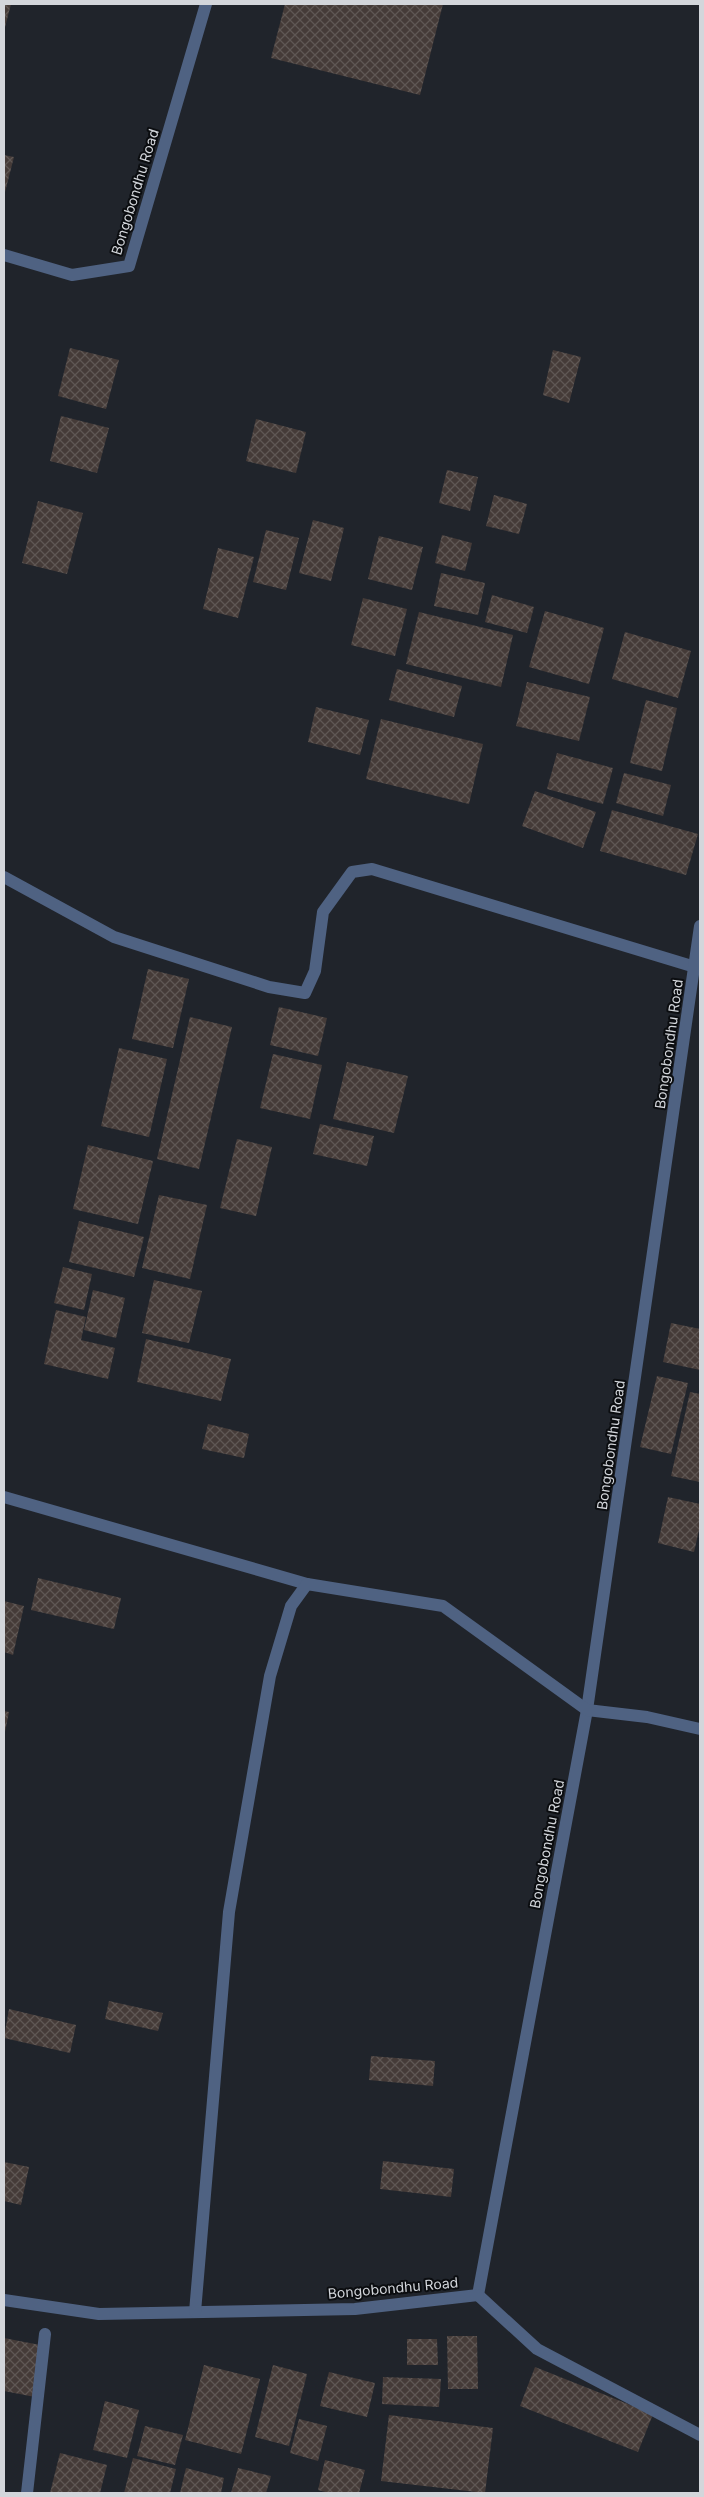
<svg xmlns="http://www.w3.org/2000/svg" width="704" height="2497" font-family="Inter,sans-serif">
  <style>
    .building { fill: url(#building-cross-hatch) }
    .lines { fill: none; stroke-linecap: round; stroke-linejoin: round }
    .minor { stroke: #4f6282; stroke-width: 12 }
    .labels { text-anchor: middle; stroke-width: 4; stroke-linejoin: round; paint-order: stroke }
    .street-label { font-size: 14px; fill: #d3d6db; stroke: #0b0d10 }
  </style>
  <defs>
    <pattern id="building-cross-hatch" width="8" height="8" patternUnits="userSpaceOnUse" patternTransform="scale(1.25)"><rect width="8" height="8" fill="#453b38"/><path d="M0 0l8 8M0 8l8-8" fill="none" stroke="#5f5754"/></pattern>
  </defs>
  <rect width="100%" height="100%" fill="#20242b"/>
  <g class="building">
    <polygon points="4,4 11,4 4,31"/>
    <polygon points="285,4 443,4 420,95 271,58"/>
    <polygon points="4,155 14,157 4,196"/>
    <polygon points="70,348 119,360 106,409 58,396"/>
    <polygon points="553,350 581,357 569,403 543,395"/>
    <polygon points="61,416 109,428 97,473 50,461"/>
    <polygon points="256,419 306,432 296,473 246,461"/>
    <polygon points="447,470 478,477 470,511 439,503"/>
    <polygon points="494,495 527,504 519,534 486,526"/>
    <polygon points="38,501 83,513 67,574 22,563"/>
    <polygon points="313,520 344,528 331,581 299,573"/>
    <polygon points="266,530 299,538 286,590 253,582"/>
    <polygon points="442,535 472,543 465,571 435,563"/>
    <polygon points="379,536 423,547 412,590 368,579"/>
    <polygon points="218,548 254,557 238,618 203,609"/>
    <polygon points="441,573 485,583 478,615 434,606"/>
    <polygon points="492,595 534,607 527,633 485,622"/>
    <polygon points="363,598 407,609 395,656 351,645"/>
    <polygon points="545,611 604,628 589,684 529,667"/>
    <polygon points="419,612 513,635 501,687 406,664"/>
    <polygon points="625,632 691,651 678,698 612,679"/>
    <polygon points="397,669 462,686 454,717 389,700"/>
    <polygon points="527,682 590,697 579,741 516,726"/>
    <polygon points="646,700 677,708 662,771 630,763"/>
    <polygon points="316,707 369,720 360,755 308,742"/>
    <polygon points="381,719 483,744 469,804 366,779"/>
    <polygon points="557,753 613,768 603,804 547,789"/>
    <polygon points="624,773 671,785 663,816 616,803"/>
    <polygon points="535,791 596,812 583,848 522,826"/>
    <polygon points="612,810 698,834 686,875 600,851"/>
    <polygon points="148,969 189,979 173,1048 132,1039"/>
    <polygon points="279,1007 327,1018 318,1056 270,1045"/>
    <polygon points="190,1017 232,1027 199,1169 157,1159"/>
    <polygon points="119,1048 167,1059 149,1137 101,1126"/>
    <polygon points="273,1054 322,1065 310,1119 260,1108"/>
    <polygon points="347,1062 408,1076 394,1133 333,1119"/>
    <polygon points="320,1124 374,1136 367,1166 313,1154"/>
    <polygon points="237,1139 272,1147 256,1216 220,1208"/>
    <polygon points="88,1145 153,1161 138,1224 73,1209"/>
    <polygon points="159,1195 207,1205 190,1279 142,1268"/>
    <polygon points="79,1221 144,1237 134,1277 69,1262"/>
    <polygon points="63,1267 92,1274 84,1310 54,1303"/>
    <polygon points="154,1280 202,1291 189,1343 142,1333"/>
    <polygon points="93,1290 125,1298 116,1338 84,1330"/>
    <polygon points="56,1310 86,1317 81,1340 115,1348 108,1379 44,1364"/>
    <polygon points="671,1323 700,1329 700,1370 663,1362"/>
    <polygon points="146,1339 231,1359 221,1401 137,1382"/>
    <polygon points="657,1376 688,1383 671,1454 640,1447"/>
    <polygon points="690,1392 700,1394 700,1482 671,1476"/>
    <polygon points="208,1424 249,1434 244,1458 202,1449"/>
    <polygon points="668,1497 700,1504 700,1526 694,1552 658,1543"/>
    <polygon points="38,1578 121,1598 114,1629 31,1610"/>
    <polygon points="4,1601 24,1606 13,1655 4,1652"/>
    <polygon points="4,1711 9,1712 5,1732 4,1732"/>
    <polygon points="109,2001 163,2013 158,2031 105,2019"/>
    <polygon points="9,2009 76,2025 70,2053 4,2038"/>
    <polygon points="371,2056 435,2061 433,2086 369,2080"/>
    <polygon points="383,2161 454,2169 451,2197 380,2189"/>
    <polygon points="4,2162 29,2167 21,2205 4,2201"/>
    <polygon points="447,2336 477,2336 478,2389 448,2389"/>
    <polygon points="4,2338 45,2346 35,2397 4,2391"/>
    <polygon points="407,2339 437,2339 438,2365 407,2365"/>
    <polygon points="204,2365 260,2379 241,2454 185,2440"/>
    <polygon points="273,2365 307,2374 289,2446 255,2437"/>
    <polygon points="535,2367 653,2414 638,2452 520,2406"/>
    <polygon points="329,2372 375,2383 367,2417 320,2406"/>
    <polygon points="383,2377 441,2379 439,2407 382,2404"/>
    <polygon points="105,2401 139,2410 127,2458 93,2450"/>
    <polygon points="389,2415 493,2428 485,2493 381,2481"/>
    <polygon points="299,2419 327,2426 318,2461 290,2453"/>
    <polygon points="145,2426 183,2435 175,2465 137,2456"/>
    <polygon points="60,2453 107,2465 100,2493 50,2493"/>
    <polygon points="133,2458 176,2469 170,2493 124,2493"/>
    <polygon points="325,2460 365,2470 359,2493 329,2493 318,2490"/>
    <polygon points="186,2468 224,2478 221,2493 180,2493"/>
    <polygon points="238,2468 271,2476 266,2493 231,2493"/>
  </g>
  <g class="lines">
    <g class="minor">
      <polyline points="4,255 72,275 129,266 206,4"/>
      <polyline points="4,877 114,937 269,987 305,993 315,971 323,912 352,872 372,869 695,967"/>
      <polyline points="4,1497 307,1584"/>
      <polyline points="478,2295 587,1710 700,926"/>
      <polyline points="478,2295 537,2349 700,2435"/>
      <polyline points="4,2300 99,2314 355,2309 478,2295"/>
      <polyline points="195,2312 229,1912 270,1676 291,1606 307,1584 443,1606 587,1710 647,1717 700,1729"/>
      <polyline points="27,2493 45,2334"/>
    </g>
  </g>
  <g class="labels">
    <g class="street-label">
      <text transform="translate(135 192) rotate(-73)" y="5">Bongobondhu Road</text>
      <text transform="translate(669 1044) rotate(-82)" y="5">Bongobondhu Road</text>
      <text transform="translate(611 1445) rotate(-82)" y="5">Bongobondhu Road</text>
      <text transform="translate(547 1844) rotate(-79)" y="5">Bongobondhu Road</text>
      <text transform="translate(393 2288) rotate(-5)" y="5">Bongobondhu Road</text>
    </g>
  </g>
  <rect width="704" height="2497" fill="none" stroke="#d3d6db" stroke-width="10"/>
</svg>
